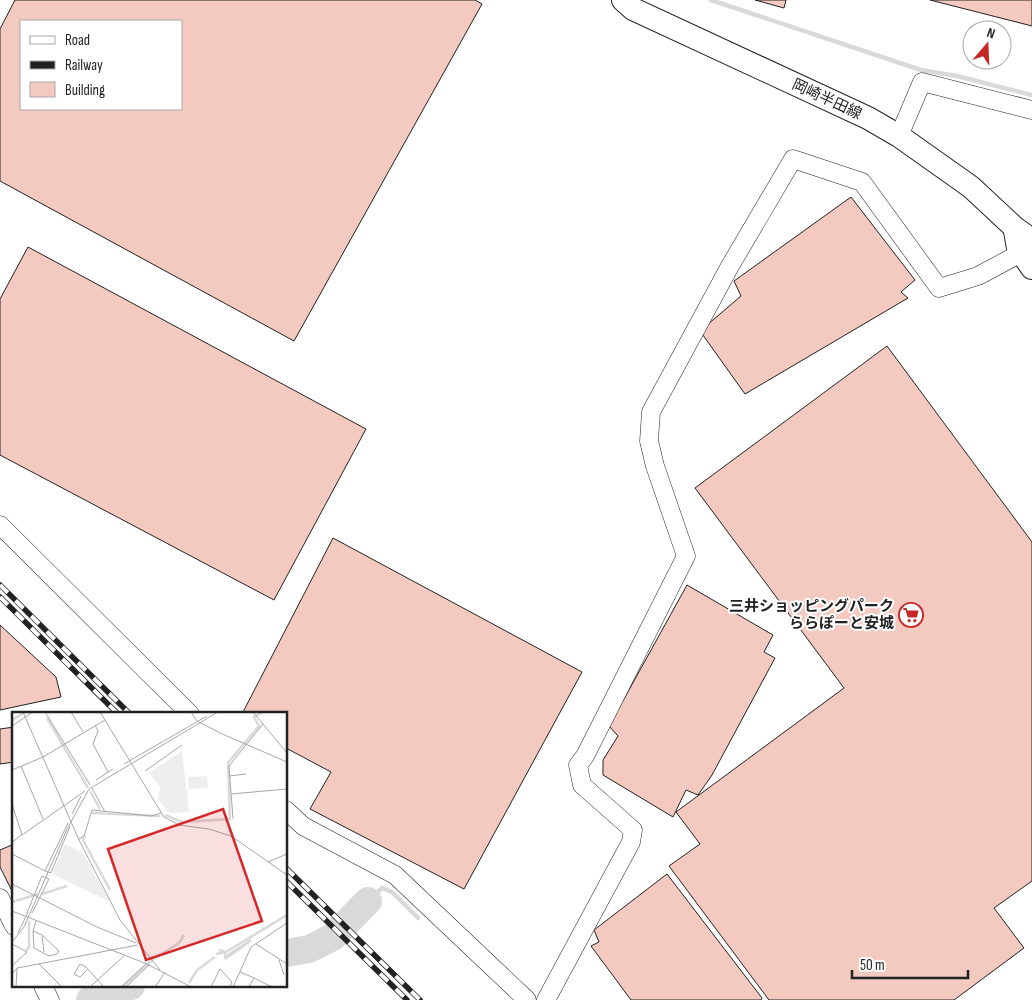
<svg xmlns="http://www.w3.org/2000/svg" width="1032" height="1000" font-family="'Sofia Sans Condensed','Noto Sans JP',sans-serif">
  <style>
    .lines { fill: none; stroke-linecap: round; stroke-linejoin: round }
    .stream { stroke: #d9d9d9; stroke-width: 4.5 }
    .river { stroke: #d9d9d9; stroke-width: 28 }
    .building { fill: #f3c9c0; stroke: #222; fill-rule: evenodd }
    .minor-casing { stroke: #222; stroke-width: 19 }
    .major-casing { stroke: #222; stroke-width: 24 }
    .minor { stroke: #fff; stroke-width: 18 }
    .major { stroke: #fff; stroke-width: 22 }
    .rail-casing { stroke: #222; stroke-width: 5.5 }
    .rail { stroke: #fff; stroke-width: 4; stroke-dasharray: 11; stroke-linecap: butt }
    .labels { text-anchor: middle; stroke-width: 4; stroke-linejoin: round; paint-order: stroke }
    .street-label { font-size: 15px; fill: #222; stroke: #fff }
    .poi-label { font-size: 15px; font-weight: bold; fill: #222; stroke: #fff; text-anchor: end }
    .inset-river { fill: none; stroke: #d9d9d9; stroke-width: 2.5 }
    .inset-road { fill: none; stroke: #a7a7a7; stroke-width: 1 }
    .view { fill: #d62828; fill-opacity: 0.15; stroke: #d62828; stroke-width: 2.5 }
    .inset-edge { fill: none; stroke: #222; stroke-width: 2.5 }
  </style>
  <rect width="100%" height="100%" fill="#fff"/>
  <g class="lines">
    <g class="stream">
      <polyline points="711,0 921,70 957,76 1032,95"/>
      <polyline points="368,901 382,888 392,892 418,918"/>
    </g>
    <g class="river">
      <polyline points="286,953 309,949 333,937 368,901"/>
      <polyline points="90,1000 131,986"/>
    </g>
  </g>
  <g class="building">
    <path d="M15,0H475L482,4L294,341L0,181V29ZM21,21H181V109H21Z"/>
    <polygon points="755,0 786,0 784,8"/>
    <polygon points="930,0 1032,0 1032,26"/>
    <polygon points="851,197 915,280 901,292 908,298 745,394 700,331 741,296 734,281"/>
    <polygon points="28,247 366,429 274,600 0,455 0,299"/>
    <polygon points="887,346 1032,542 1032,881 994,908 1024,948 954,1000 769,1000 669,866 700,844 676,812 844,688 695,488"/>
    <polygon points="333,538 582,672 464,889 310,809 331,772 286,748 286,714 242,714"/>
    <polygon points="687,585 773,635 764,652 775,658 712,775 698,795 686,790 673,817 603,775 603,760 618,736 609,726"/>
    <polygon points="0,625 56,677 61,697 0,710"/>
    <polygon points="14,727 14,762 0,764 0,729"/>
    <polygon points="14,844 14,895 0,867 0,850"/>
    <polygon points="667,874 762,998 761,1000 631,1000 591,946 599,942 594,930"/>
  </g>
  <g class="lines">
    <defs>
      <g id="minor">
        <polyline points="899,136 922,82 1032,110"/>
        <polyline points="0,525 190,714"/>
        <polyline points="286,810 303,826 395,875 527,1000"/>
        <polyline points="0,898 14,926"/>
        <polyline points="43,986 50,1000"/>
        <polyline points="546,1000 631,842 633,830 582,785 578,765 585,756 686,556 655,466 649,441 651,412 730,266 793,159 862,182 939,288 978,276 1021,253"/>
      </g>
      <g id="major">
        <polyline points="623,0 633,9 868,118 899,136 971,187 1015,228 1025,235 1032,244"/>
        <polyline points="1015,231 1018,248 1032,268"/>
      </g>
    </defs>
    <use href="#minor" class="minor-casing"/>
    <use href="#major" class="major-casing"/>
    <use href="#minor" class="minor"/>
    <use href="#major" class="major"/>
    <defs>
      <g id="rail">
        <polyline points="0,585 130,714"/>
        <polyline points="0,597 118,714"/>
        <polyline points="286,868 420,1000"/>
        <polyline points="286,881 407,1000"/>
      </g>
    </defs>
    <use href="#rail" class="rail-casing"/>
    <use href="#rail" class="rail"/>
  </g>
  <defs>
    <symbol id="supermarket-ring" viewBox="-11 -11 22 22"><circle r="9.5" fill="#fff" stroke="#c62828" stroke-width="1.5"/><path d="M-6-5.5h2.5l.6 2H6L4.5 2H-2.5L-4.4-4H-6ZM-1.5 3.2a1.3 1.3 0 1 0 .1 0ZM3 3.2a1.3 1.3 0 1 0 .1 0Z" fill="#c62828"/></symbol>
  </defs>
  <g fill-rule="evenodd">
    <use href="#supermarket-ring" x="897" y="601" width="28" height="28"/>
  </g>
  <g class="labels">
    <g class="street-label">
      <text transform="translate(827 99) rotate(25)" y="5">岡崎半田線</text>
    </g>
    <g class="poi-label">
      <text x="894" y="611">三井ショッピングパーク<tspan x="894" dy="17">ららぽーと安城</tspan></text>
    </g>
  </g>
  <g transform="translate(12 712)">
    <rect width="275" height="275" fill="#fff"/>
    <path d="M170,39L177,100L157,101L146,87L148,75L137,61ZM195,64L196,76L177,77L176,65ZM53,132L71,141L98,190L40,162Z" fill="#eee"/>
    <path class="inset-river" d="M35,6L76,76M0,8L13,0M78,79L88,97M80,101L148,104M153,103L170,110L218,107L216,51L247,14L242,5L251,0M73,124L71,128L98,178M30,182L55,174M0,190L26,182M207,238L214,240L275,203M14,239L17,235V209M204,242L213,240V245L239,228M213,247L237,230M177,271L185,258L203,245M111,275L140,248L167,231L172,223"/>
    <path class="inset-road" d="M11,0L67,128L108,208L148,258M33,0L78,73M59,0L71,20M88,0L152,105L167,113L197,117L219,124L275,163M179,0L185,9L208,21L275,50M241,0L275,41M83,13L86,19L81,32L96,60M0,14L21,0M112,52L195,4M9,54L31,107M0,58L31,45L93,8M133,59L170,33M217,64L234,62M84,68L101,57M80,76L93,100M219,82L275,77M0,92L10,123M60,102L69,84M221,107L217,54L251,12M56,111L33,159L39,161L58,114M67,127L72,124L80,98L139,104L149,101M0,130L73,79M0,142L33,159M256,150L275,142M0,172L85,215L124,231M0,199L135,252L179,275M15,201L30,164L37,167L20,201M21,219L30,223L47,239L45,242L37,244L22,236L21,219L24,209M6,221L16,200M30,224L32,240M0,230L12,215L55,117L77,77L206,0M0,232L15,240L0,254M244,232L275,252M267,248L272,263M27,252L50,275M75,258L68,265L62,262L68,252L74,255L92,275M228,260L242,266M0,262L5,256L126,233M4,275L5,256M78,275L113,243M109,275L134,252M114,275L137,253M143,275L153,260M199,275L208,257L220,270L218,275M221,275L239,235L275,211M237,275L242,266L260,275"/>
    <path class="view" d="M211,97L250,209L134,248L96,137Z"/>
    <rect width="275" height="275" class="inset-edge"/>
  </g>
  <rect x="20" y="20" width="162" height="90" fill="#ffffff" stroke="#a7a7a7"/>
  <rect x="30" y="36" width="25" height="8" fill="#ffffff" stroke="#a7a7a7"/>
  <text x="65" y="45" font-size="15" fill="#222222">Road</text>
  <rect x="30" y="61" width="25" height="8" fill="#222222" stroke="#a7a7a7"/>
  <text x="65" y="70" font-size="15" fill="#222222">Railway</text>
  <rect x="30" y="82" width="25" height="15" fill="#f3c9c0" stroke="#a7a7a7"/>
  <text x="65" y="95" font-size="15" fill="#222222">Building</text>
  <g transform="translate(987 45) rotate(19)"><circle r="24" fill="#ffffff" stroke="#a7a7a7"/>
  <path d="M0-4L9 19L0 12L-9 19Z" fill="#c62828"/>
  <text y="-8" font-size="14" font-weight="bold" text-anchor="middle" fill="#222222">N</text>
  </g>
  <path d="M852 970v8h116v-8" fill="none" stroke="#222222" stroke-width="2.5"/>
  <text x="860" y="970" font-size="15" fill="#222222" stroke="#ffffff" stroke-width="4" paint-order="stroke">50 m</text>
</svg>
